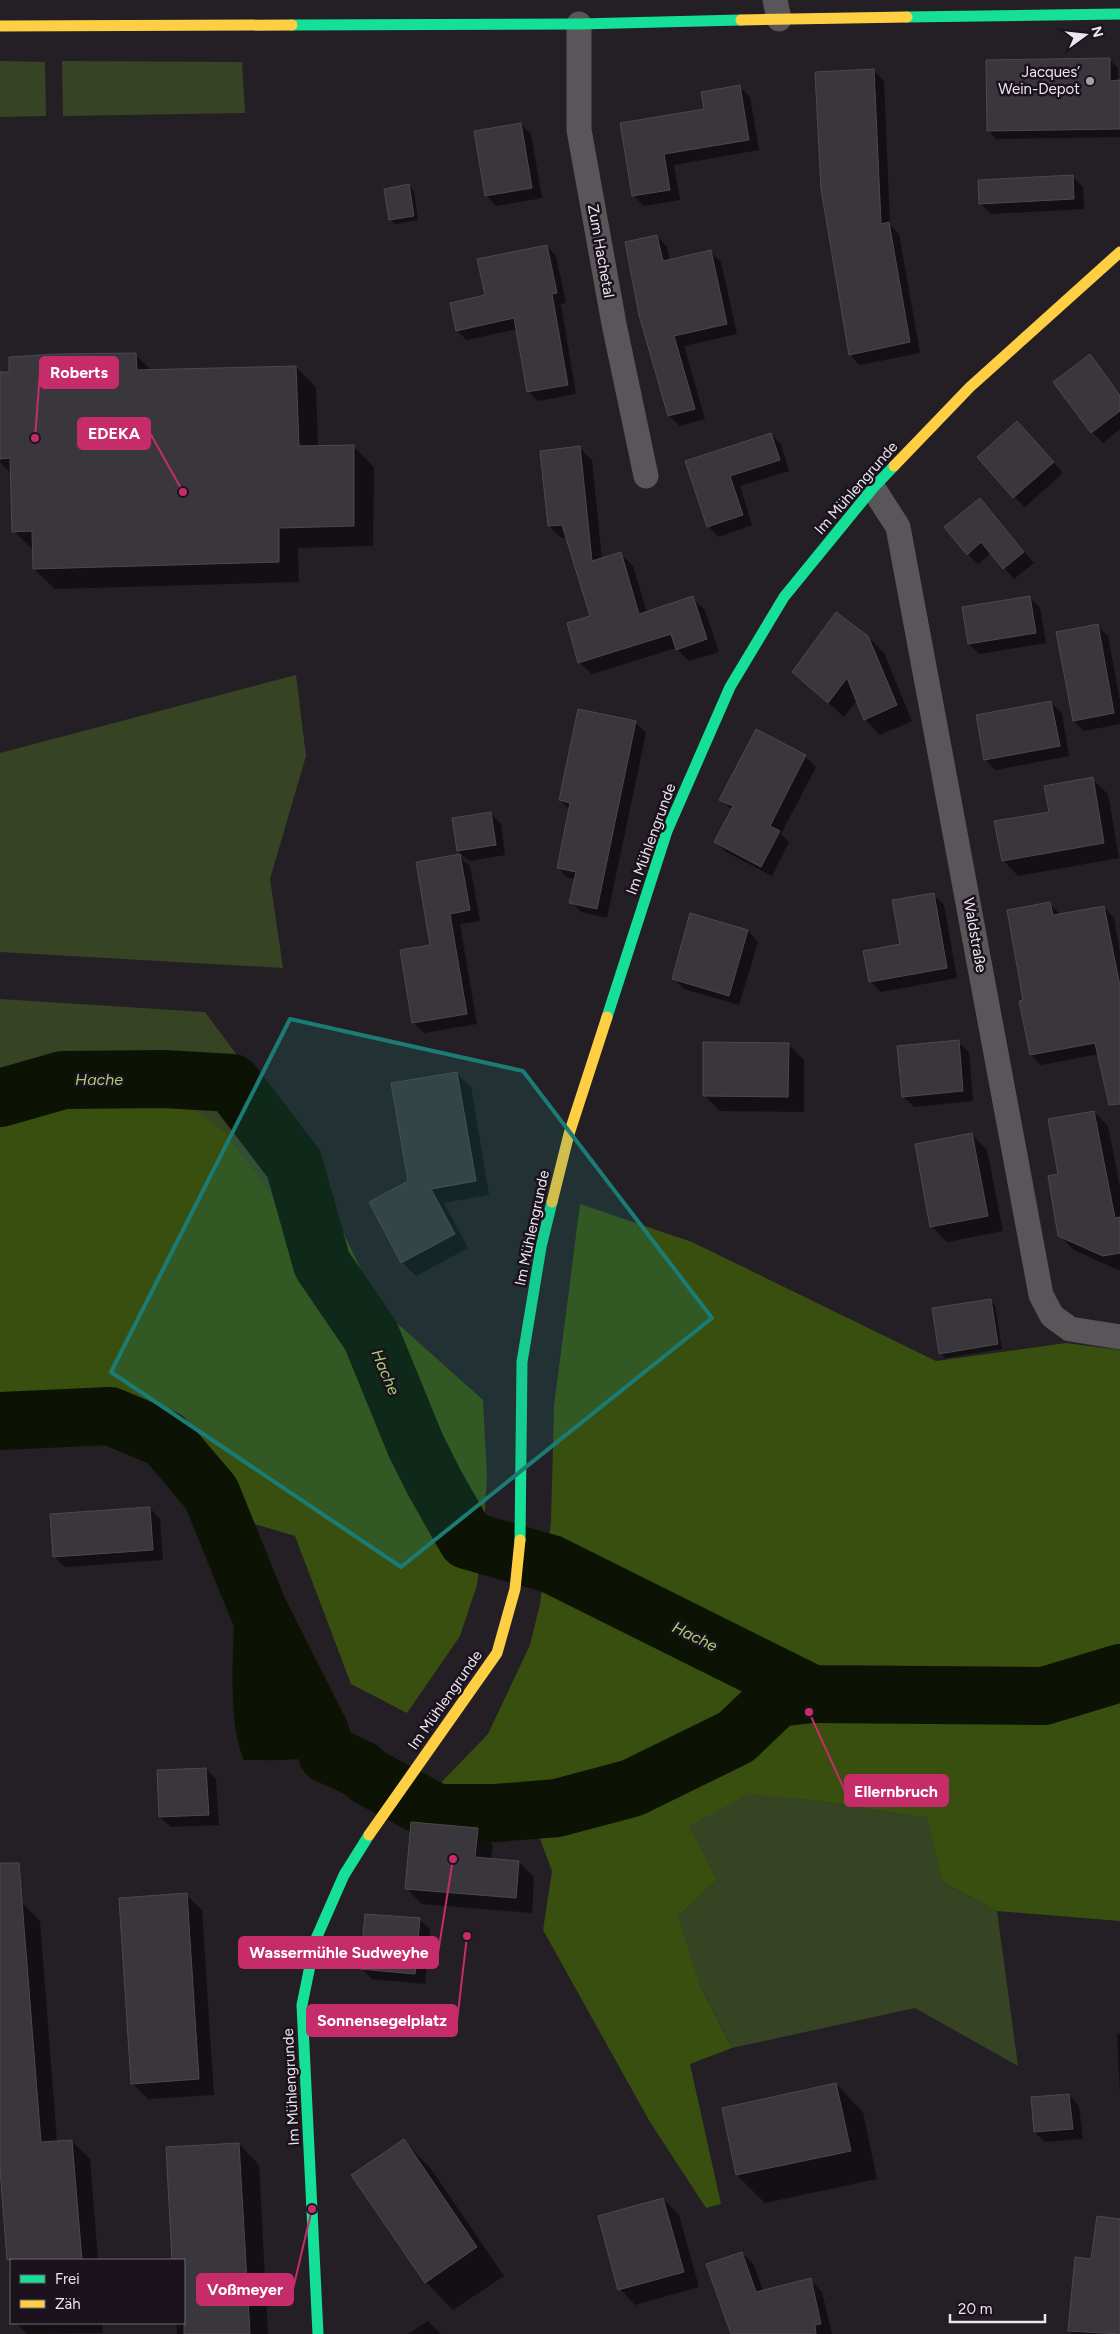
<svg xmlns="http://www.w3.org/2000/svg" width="1120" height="2334" font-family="Figtree,sans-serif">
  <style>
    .green { fill: #374424 }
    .forest { fill: #394f0f }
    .water { fill: #0c1304 }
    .shadow { fill: #0007 }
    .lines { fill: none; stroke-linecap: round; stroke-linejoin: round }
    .river { stroke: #0c1304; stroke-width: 58 }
    .building { fill: #3a373c; stroke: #4c484e }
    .street { stroke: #59565a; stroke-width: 25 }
    .fast { stroke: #16e098; stroke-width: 11 }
    .slow { stroke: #ffcf43; stroke-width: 11 }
    .marked { fill: #1a7c74; fill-opacity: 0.2; stroke: #1a7c74; stroke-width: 4; stroke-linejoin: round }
    .poi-dot { fill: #a5a0a7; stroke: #1b121e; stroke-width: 2 }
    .labels { text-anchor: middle; stroke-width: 5; stroke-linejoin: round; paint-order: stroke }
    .poi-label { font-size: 15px; fill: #ebe5ed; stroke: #1b121e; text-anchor: end }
    .street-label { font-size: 15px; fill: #ebe5ed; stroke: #1b121e }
    .water-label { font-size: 16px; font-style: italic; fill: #a8d171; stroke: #1b121e }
    .leader { fill: none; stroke: #c62c6a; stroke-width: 2 }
    .callout-dot { fill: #c62c6a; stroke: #1b121e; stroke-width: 2 }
    .callout { fill: #c62c6a; stroke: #c62c6a; stroke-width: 2 }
    .callout-label { font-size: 16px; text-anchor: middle; font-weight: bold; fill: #fff }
  </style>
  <rect width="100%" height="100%" fill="#231f25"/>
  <g class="green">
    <polygon points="0,61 45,62 46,116 0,117"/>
    <polygon points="62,61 242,62 245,113 63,116"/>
    <polygon points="296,675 306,756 270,879 283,968 0,952 0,753"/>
    <polygon points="0,999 205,1012 297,1136 282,1210 226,1133 65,1088 0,1106"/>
    <polygon points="749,1793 819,1801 929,1818 942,1882 997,1911 1018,2066 915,2008 732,2048 701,1987 678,1916 717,1880 688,1826"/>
  </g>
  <g class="forest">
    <polygon points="162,1087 226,1133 282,1209 297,1136 379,1307 483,1400 487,1477 484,1527 477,1585 460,1636 407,1713 351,1684 295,1536 238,1519 159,1417 86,1401 0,1424 0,1106 65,1088"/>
    <polygon points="580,1204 692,1242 936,1361 1066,1343 1120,1350 1120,1921 997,1911 942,1882 928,1818 819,1801 749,1794 689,1826 717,1880 678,1916 701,1987 732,2048 690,2064 721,2204 706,2208 650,2122 543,1930 552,1871 534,1823 519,1796 452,1800 432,1792 488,1734 530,1645 540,1604 551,1522 554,1406"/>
  </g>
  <path class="water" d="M272,1608L308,1662L337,1714L341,1746C312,1763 276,1760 244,1760C227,1721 234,1653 234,1610Z"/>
  <g class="shadow">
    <polygon points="1109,59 1118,68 1118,82 1120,82 1120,137 996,139 988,130"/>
    <polygon points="874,71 884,81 890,225 899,234 920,353 860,365 850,355"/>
    <polygon points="740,87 750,97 759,150 674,165 680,200 644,206 633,195 621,124 705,110"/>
    <polygon points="521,124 531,134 542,198 496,206 486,195"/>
    <polygon points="1073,177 1083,187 1084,209 991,214 980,203"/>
    <polygon points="409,186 414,191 418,220 395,224 390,219"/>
    <polygon points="657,236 667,247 670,261 710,251 721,262 737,334 684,346 705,419 680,426 669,416"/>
    <polygon points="547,246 556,256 566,303 561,304 576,394 538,401 528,391 517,329 467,340 457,331"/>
    <polygon points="136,355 152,371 296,367 316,387 318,447 353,446 374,467 373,546 298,548 299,582 55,589 34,569 34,551 14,531 12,474 0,462 0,373"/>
    <polygon points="1089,356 1120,393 1120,429 1103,443 1092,432 1055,382"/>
    <polygon points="1027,433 1063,473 1025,507 1014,497"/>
    <polygon points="771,434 781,444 789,471 740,486 752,525 719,537 708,526 687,462"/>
    <polygon points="579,448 592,460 602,559 620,553 633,566 647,613 692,598 705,610 719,652 689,661 676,648 592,674 579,662 591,617 567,538 562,538 549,526"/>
    <polygon points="980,499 1034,563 1014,579 991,553 978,564 968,554"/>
    <polygon points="1030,597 1040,608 1046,643 979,654 969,644"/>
    <polygon points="1097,626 1108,636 1120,701 1120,724 1084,731 1074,721"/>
    <polygon points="868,637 884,653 912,721 880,735 865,719 857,700 844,717 794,672"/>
    <polygon points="1051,703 1062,713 1069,756 995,770 985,759"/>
    <polygon points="579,711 636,723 646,733 607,918 581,912 571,902 576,879 568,878 558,868 570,810 560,800"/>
    <polygon points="756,731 805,756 816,767 781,834 789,842 772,876 726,852 716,842 732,810 721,799"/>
    <polygon points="1092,779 1108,794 1119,858 1018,876 1003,860 1050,813"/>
    <polygon points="490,813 501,824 505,855 469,861 458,851"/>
    <polygon points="459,856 470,866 480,921 460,924 477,1024 424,1033 413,1022 431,946"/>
    <polygon points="933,894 944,905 957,978 881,992 870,981 901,945"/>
    <polygon points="1050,904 1060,914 1104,907 1114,918 1120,953 1120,1103 1099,1054 1041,1065 1031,1055 1021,1002 1025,1001"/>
    <polygon points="748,931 758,942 739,1005 684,989 673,978"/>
    <polygon points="958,1042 969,1052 973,1101 914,1107 903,1096"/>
    <polygon points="788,1044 804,1060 804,1112 720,1111 704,1095"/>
    <polygon points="457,1073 471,1087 489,1195 444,1203 468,1248 416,1276 402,1262 409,1182"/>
    <polygon points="1094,1112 1108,1126 1120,1187 1120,1270 1118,1270 1074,1250 1059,1235 1060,1175"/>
    <polygon points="972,1135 987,1150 1003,1231 947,1242 931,1226"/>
    <polygon points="990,1300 995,1305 1002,1349 945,1358 940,1353"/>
    <polygon points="150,1508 160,1519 163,1560 65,1567 54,1556"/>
    <polygon points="206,1769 216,1779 219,1825 171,1827 160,1817"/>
    <polygon points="477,1829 493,1845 491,1859 519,1862 534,1877 532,1913 422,1904 406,1888"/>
    <polygon points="186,1895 202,1910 214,2095 148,2099 132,2083"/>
    <polygon points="22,1903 40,1921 57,2142 72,2141 90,2159 98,2260 11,2260 11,2293 0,2154 0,1905"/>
    <polygon points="419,1919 430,1929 425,1984 372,1979 362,1969"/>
    <polygon points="1117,2034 1120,2034 1120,2095"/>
    <polygon points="836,2084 863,2112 877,2179 765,2203 737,2175 723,2108"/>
    <polygon points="1069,2095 1079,2106 1083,2139 1045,2142 1035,2132"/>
    <polygon points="404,2141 431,2169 504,2276 453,2310 426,2282 353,2176"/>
    <polygon points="239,2144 259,2165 268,2334 177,2334 176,2323 184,2323 184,2260 173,2260 167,2148"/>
    <polygon points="663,2199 679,2215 699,2287 635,2305 620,2289"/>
    <polygon points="1120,2221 1120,2334 1072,2334 1069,2331 1092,2260"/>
    <polygon points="742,2253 754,2265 763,2291 810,2280 822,2292 832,2334 732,2334"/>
    <polygon points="428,2321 441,2334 408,2334"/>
    <polygon points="16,2323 102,2323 103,2333 27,2334"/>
  </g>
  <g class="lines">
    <g class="river">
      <polyline points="0,1098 63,1080 164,1079 232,1083 294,1164 322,1264 371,1336 416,1446 434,1482 467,1540 551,1564 812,1694 1044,1696 1120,1673"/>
      <polyline points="0,1421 110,1416 165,1439 211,1493 258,1609 320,1732 327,1754 360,1769 369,1777 437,1813 496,1813 557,1808 632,1788 736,1737 777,1698 812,1694"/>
    </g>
  </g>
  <g class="building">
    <polygon points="1110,58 1110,81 1120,80 1120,129 987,131 986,60"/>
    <polygon points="874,69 881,224 889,222 910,342 849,355 821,189 815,72"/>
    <polygon points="740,85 749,140 664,154 670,190 632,196 620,123 704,109 701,92"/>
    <polygon points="521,123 532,188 485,196 474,131"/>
    <polygon points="1073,175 1074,199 979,204 978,180"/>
    <polygon points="409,184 414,216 389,220 384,189"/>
    <polygon points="657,235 663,261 711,250 727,324 674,336 695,409 668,416 639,315 625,242"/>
    <polygon points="547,245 557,293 552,294 568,385 527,392 514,318 456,331 450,303 485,295 477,259"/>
    <polygon points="136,353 137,370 296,366 299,446 354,445 354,526 279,528 279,562 33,569 32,531 12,532 10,458 0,459 0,372 9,372 9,357 56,354"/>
    <polygon points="1090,354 1120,395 1120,411 1091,433 1053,382"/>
    <polygon points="1017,421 1054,462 1013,498 977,457"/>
    <polygon points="771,433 780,460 730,476 743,515 707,527 685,461"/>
    <polygon points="580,446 592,561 621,552 639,614 693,596 707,639 676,650 671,634 578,663 567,623 590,616 562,525 548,526 540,451"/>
    <polygon points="980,498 1024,552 1003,569 981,542 967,555 944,527"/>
    <polygon points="1030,596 1036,633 968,644 962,607"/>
    <polygon points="836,612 868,636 897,705 864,720 847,678 828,703 792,672"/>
    <polygon points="1098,624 1114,713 1073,721 1056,632"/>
    <polygon points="1051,701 1060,746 984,760 976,715"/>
    <polygon points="578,709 636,721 597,909 569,903 576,872 557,868 570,803 559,800"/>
    <polygon points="756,729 806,755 770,826 780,831 761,867 714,842 733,806 719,800"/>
    <polygon points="1093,777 1104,843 1002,861 994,821 1049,812 1044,786"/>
    <polygon points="491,812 496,845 457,851 452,818"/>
    <polygon points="460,854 470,910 450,914 467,1014 412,1023 400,950 430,945 416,862"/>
    <polygon points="934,893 947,968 869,982 863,951 900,944 892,900"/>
    <polygon points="1050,902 1053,915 1104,906 1120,986 1120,1104 1109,1105 1095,1043 1030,1055 1019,1001 1023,1000 1007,910"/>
    <polygon points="690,913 748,930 729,996 672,979"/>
    <polygon points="959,1040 963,1091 902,1097 897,1046"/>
    <polygon points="703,1042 789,1043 788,1097 703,1096"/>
    <polygon points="457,1072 476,1181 431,1189 455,1234 401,1263 369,1202 408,1181 391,1083"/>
    <polygon points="1094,1111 1115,1218 1120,1217 1120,1253 1103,1256 1058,1236 1048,1176 1058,1174 1048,1119"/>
    <polygon points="972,1133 988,1216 930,1227 915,1144"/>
    <polygon points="991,1299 998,1344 939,1354 932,1308"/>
    <polygon points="150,1507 153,1550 53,1557 50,1514"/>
    <polygon points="206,1768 209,1815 159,1817 157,1770"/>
    <polygon points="411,1822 478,1828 475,1857 519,1861 516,1898 405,1889"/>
    <polygon points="0,1863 19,1863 41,2142 72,2140 82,2260 7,2260 0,2169"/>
    <polygon points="187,1893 199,2079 131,2084 119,1898"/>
    <polygon points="365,1914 420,1918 415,1974 360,1969"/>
    <polygon points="836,2083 851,2151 736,2175 722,2108"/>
    <polygon points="1069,2094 1073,2129 1034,2132 1031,2097"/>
    <polygon points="404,2139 477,2247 425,2283 351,2175"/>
    <polygon points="239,2143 250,2334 184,2334 184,2260 172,2260 166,2147"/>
    <polygon points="663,2198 684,2272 618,2290 598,2216"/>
    <polygon points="1097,2216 1120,2219 1120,2334 1068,2331 1075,2257 1091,2259"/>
    <polygon points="742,2252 756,2292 811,2278 821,2324 815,2325 816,2334 731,2334 706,2264"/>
  </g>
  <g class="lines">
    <g class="street">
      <polyline points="775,0 779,19"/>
      <polyline points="579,24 579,130 614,324 646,476"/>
      <polyline points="873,488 898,527 1041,1295 1052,1316 1070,1329 1120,1337"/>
    </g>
    <g class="fast">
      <polyline points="907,17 1120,14"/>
      <polyline points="292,25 579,24 741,20"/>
      <polyline points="607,1017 667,831 730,687 784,597 873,488 894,466"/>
      <polyline points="520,1540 522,1362 541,1247 552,1202"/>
      <polyline points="318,2334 302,2005 315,1941 344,1875 369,1835"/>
    </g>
    <g class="slow">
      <polyline points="741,20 907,17"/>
      <polyline points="0,26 292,25"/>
      <polyline points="894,466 970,387 1120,252"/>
      <polyline points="552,1202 569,1134 607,1017"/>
      <polyline points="369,1835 497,1653 515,1589 520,1540"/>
    </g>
  </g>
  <path class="marked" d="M290,1019L523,1071L712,1318L401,1567L111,1372Z"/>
  <circle class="poi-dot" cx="1090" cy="81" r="5"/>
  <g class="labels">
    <g class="poi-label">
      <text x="1080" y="77">Jacques’<tspan x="1080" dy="17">Wein-Depot</tspan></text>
    </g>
    <g class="street-label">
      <text transform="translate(601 251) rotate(80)" y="5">Zum Hachetal</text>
      <text transform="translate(856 488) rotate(-49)" y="5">Im Mühlengrunde</text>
      <text transform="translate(651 839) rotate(-70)" y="5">Im Mühlengrunde</text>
      <text transform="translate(975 935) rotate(80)" y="5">Waldstraße</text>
      <text transform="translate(532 1228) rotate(-78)" y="5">Im Mühlengrunde</text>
      <text transform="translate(445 1700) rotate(-55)" y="5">Im Mühlengrunde</text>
      <text transform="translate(291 2087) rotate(-93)" y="5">Im Mühlengrunde</text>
    </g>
    <g class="water-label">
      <text x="99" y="1085">Hache</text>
      <text transform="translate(386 1372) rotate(67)" y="6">Hache</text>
      <text transform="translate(695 1636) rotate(26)" y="6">Hache</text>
    </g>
  </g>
  <path class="leader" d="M35 438L40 372M183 492L150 433M809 1712L845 1791M453 1859L438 1953M467 1936L457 2021M312 2209L293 2289"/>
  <g class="callout-dot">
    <circle cx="35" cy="438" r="5"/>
    <circle cx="183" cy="492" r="5"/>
    <circle cx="809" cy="1712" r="5"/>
    <circle cx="453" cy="1859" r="5"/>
    <circle cx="467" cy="1936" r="5"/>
    <circle cx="312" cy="2209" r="5"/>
  </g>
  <g class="callout">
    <rect x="40" y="357" width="78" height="31" rx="5"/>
    <rect x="78" y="418" width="72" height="31" rx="5"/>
    <rect x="845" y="1775" width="103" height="31" rx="5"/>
    <rect x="239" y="1937" width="199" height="31" rx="5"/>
    <rect x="307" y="2005" width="150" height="31" rx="5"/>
    <rect x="197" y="2274" width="96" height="31" rx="5"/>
  </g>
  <g class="callout-label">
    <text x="79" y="378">Roberts</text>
    <text x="114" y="439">EDEKA</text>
    <text x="896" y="1797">Ellernbruch</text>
    <text x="339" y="1958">Wassermühle Sudweyhe</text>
    <text x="382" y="2026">Sonnensegelplatz</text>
    <text x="245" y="2295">Voßmeyer</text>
  </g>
  <rect x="10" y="2259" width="175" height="65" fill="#1b121e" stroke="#6e6671"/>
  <rect x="20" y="2275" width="25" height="8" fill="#16e098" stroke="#6e6671"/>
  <text x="55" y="2284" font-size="15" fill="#ebe5ed">Frei</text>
  <rect x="20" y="2300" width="25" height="8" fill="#ffcf43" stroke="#6e6671"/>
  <text x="55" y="2309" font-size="15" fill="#ebe5ed">Zäh</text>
  <g transform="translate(1085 35) rotate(75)" stroke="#1b121e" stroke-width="4" paint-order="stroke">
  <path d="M0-4L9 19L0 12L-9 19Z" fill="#ebe5ed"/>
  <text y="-8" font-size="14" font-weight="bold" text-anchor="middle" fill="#ebe5ed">N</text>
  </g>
  <path d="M950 2314v8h95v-8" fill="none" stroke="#ebe5ed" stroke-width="2.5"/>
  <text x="958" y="2314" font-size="15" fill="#ebe5ed" stroke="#1b121e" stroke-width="4" paint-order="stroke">20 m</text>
</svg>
